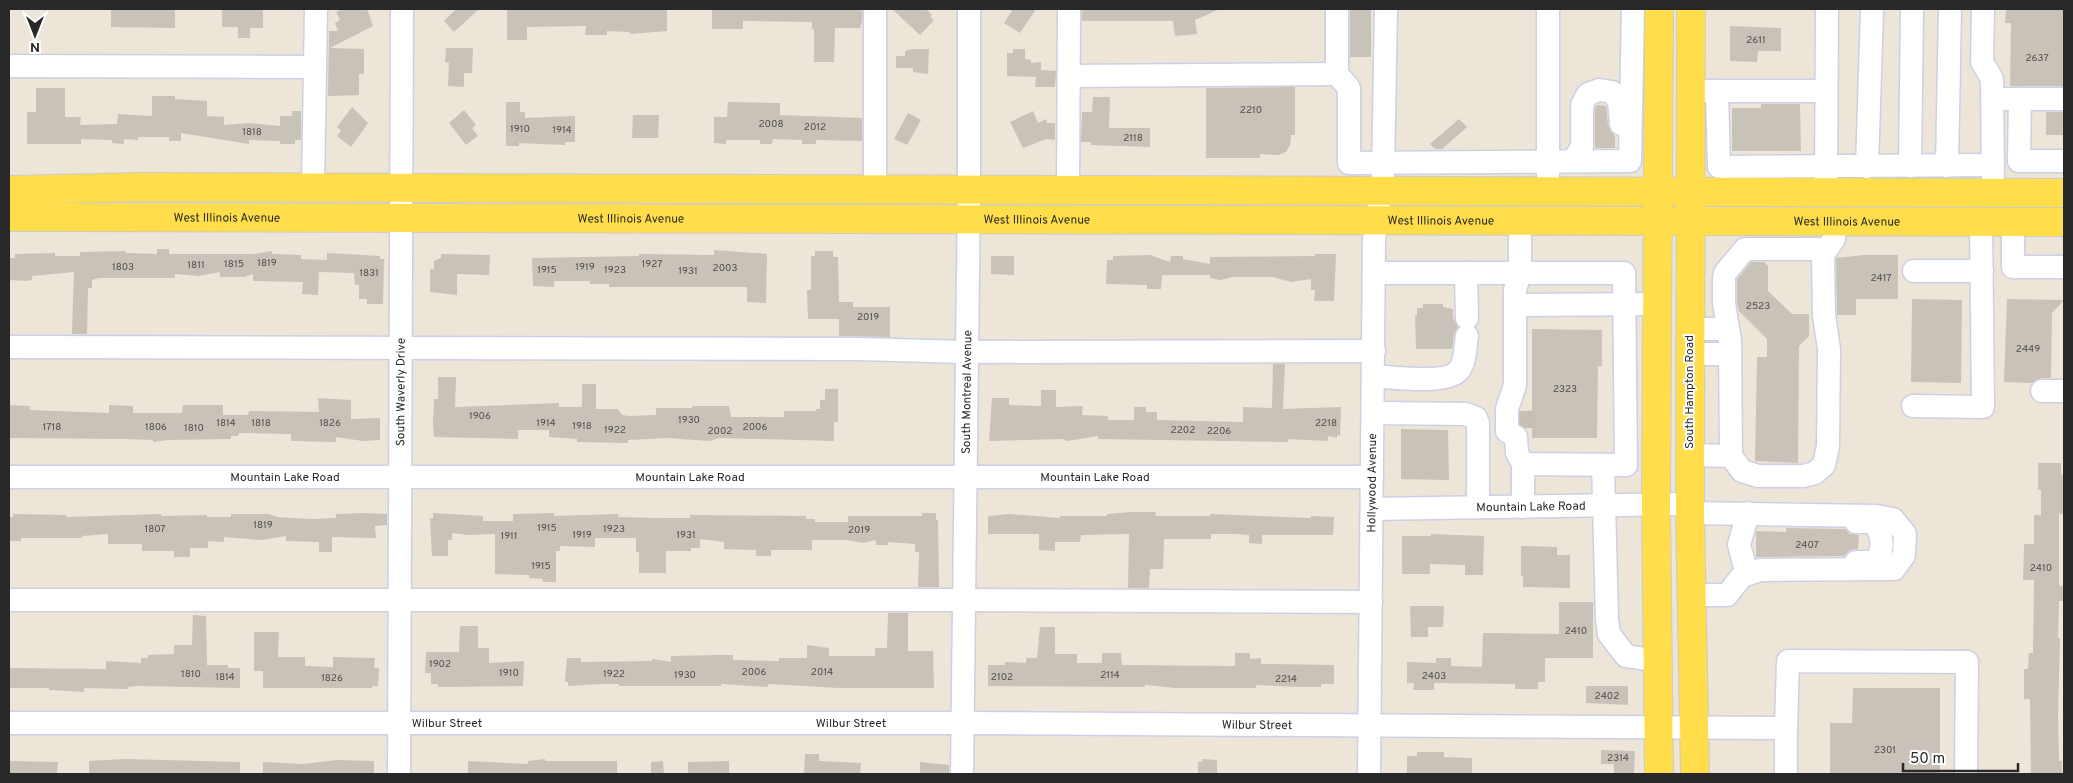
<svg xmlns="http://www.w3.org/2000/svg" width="2073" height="783" font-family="Overpass,sans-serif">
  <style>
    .building { fill: #c8c2b8 }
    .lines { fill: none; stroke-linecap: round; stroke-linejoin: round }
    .minor-tunnel { stroke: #c6bfb5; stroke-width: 22; stroke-dasharray: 22 11; stroke-linecap: butt }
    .minor-casing { stroke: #cdd0e4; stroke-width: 25 }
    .major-casing { stroke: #cbcbcb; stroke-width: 30 }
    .minor { stroke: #fff; stroke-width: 22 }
    .major { stroke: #ffdd4b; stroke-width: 28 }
    .labels { text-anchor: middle; stroke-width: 4; stroke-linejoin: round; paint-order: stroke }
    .number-label { font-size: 10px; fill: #504e4c }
    .street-label { font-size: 12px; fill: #282828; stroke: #fff }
  </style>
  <rect width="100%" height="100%" fill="#ede5d8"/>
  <g class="building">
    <polygon points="111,9 175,9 175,28 111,27"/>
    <polygon points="222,9 263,9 263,28 250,28 250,38 238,38 238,27 222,27"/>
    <polygon points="342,9 367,9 373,26 330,48 364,49 364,74 359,74 359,95 328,96 329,31 338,31 335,23 340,20 336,12"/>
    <polygon points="456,9 479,9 454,32 444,21"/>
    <polygon points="507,9 667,9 667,31 630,34 630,32 607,31 607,35 585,35 586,26 527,27 527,40 507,40"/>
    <polygon points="712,9 862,9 862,21 860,28 835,28 834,62 814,62 814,29 812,29 812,22 743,21 743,29 712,29"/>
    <polygon points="892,9 926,9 932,15 930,17 934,20 920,35"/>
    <polygon points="1013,9 1036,9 1020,33 1004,23"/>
    <polygon points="1082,9 1220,9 1195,20 1197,34 1175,36 1173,21 1082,21"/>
    <rect x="1350" y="9" width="21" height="48"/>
    <polygon points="2006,9 2064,9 2064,86 2010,86 2011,23 2005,23"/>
    <polygon points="1730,26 1781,28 1781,51 1758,51 1757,62 1730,61"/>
    <polygon points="446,48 473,48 472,73 464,73 464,87 448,86 449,63 445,62"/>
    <polygon points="912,49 929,49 928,74 913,72 913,68 896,68 896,56 905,56 905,51"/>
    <polygon points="1013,49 1025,49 1025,59 1031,60 1031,63 1041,62 1041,70 1056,71 1055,87 1035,87 1036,77 1007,76 1007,53 1013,53"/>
    <polygon points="1295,87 1295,135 1291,135 1290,145 1286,152 1279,155 1260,154 1260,158 1206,158 1206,88"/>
    <polygon points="36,88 65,88 65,117 81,117 80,125 117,124 118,114 152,116 152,96 175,96 175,99 207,101 207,116 224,117 224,125 250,123 280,126 280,116 292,116 292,111 301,111 301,140 295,140 295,144 280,144 280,141 249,140 249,144 181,133 181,141 169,141 169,137 138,137 138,140 124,139 124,144 112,143 112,140 81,139 81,144 27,144 27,112 36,112"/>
    <polygon points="1093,97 1110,97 1109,128 1150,128 1150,147 1091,145 1091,142 1081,142 1082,112 1092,112"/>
    <polygon points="506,102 520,102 520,112 525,112 525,118 575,116 575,142 565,142 565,145 519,143 519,146 506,146"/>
    <polygon points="728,102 780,103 780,115 862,118 862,141 816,140 816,144 802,144 802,140 773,139 772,144 760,144 760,140 726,140 726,144 714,143 714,117 727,117"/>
    <polygon points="1761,104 1800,104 1801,151 1732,151 1732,108 1761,108"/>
    <polygon points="1597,105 1606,106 1608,125 1615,137 1615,148 1595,148 1595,108"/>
    <polygon points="352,107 368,123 351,147 337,136 341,131 337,127"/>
    <polygon points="464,110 476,125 472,128 478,136 466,145 449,123"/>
    <polygon points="1033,111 1038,123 1046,119 1047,123 1055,123 1055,140 1046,139 1023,148 1010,122"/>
    <rect x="2046" y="112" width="18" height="23"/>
    <polygon points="908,113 921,120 907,145 894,139"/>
    <polygon points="633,115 659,115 658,138 632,138"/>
    <polygon points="1459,119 1467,127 1442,149 1435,149 1430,144"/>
    <polygon points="157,249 169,249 169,254 254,254 272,251 272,254 301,255 301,259 327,260 327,253 380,256 380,259 384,259 383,304 367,304 367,299 359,299 359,285 355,285 354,273 319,272 318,295 302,294 303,282 253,281 253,274 244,277 220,277 220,272 199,276 175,274 175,278 99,278 92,280 92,288 88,288 87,334 72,334 74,272 32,276 32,280 27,281 9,280 9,258 15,258 15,254 55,253 55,256 80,256 80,252 126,251 126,253 157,254"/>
    <polygon points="714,250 767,254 766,303 747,302 747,287 609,287 609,284 590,284 590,281 554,281 554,287 533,286 532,258 639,256 639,254 714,255"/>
    <polygon points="815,251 833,251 833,257 838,257 839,302 853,302 853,307 890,307 890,337 839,336 839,319 808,319 807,290 811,290 811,256 815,256"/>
    <polygon points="441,254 490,255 489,275 457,274 457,295 430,292 430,269 434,269 434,261 441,258"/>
    <polygon points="1315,254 1336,254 1334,301 1314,301 1315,290 1311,290 1311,279 1291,282 1273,277 1232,277 1221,280 1210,278 1210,275 1162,275 1161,289 1147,289 1147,285 1106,284 1107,260 1113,260 1113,256 1150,255 1170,262 1171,256 1183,256 1183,259 1210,264 1210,257 1315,256"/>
    <polygon points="1864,255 1898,255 1898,299 1856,299 1856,315 1837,315 1836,258"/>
    <polygon points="991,256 1014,256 1014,275 991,274"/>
    <polygon points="1751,262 1764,262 1768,266 1768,291 1792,314 1809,314 1809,336 1799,346 1798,463 1755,461 1757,357 1767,357 1767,339 1739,311 1737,302 1737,279"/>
    <polygon points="1912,299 1962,300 1961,383 1911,382"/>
    <polygon points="2007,299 2064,300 2052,313 2051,378 2042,378 2032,383 2004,382"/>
    <polygon points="1423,304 1443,304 1443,307 1453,309 1453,318 1458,327 1454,334 1452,349 1416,349 1415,315 1417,315 1417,308 1423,308"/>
    <polygon points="1532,329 1602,330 1602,366 1598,366 1597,438 1532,438 1532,428 1525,428 1520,424 1520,411 1532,411"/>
    <polygon points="1273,364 1285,364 1283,409 1341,407 1340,436 1337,435 1337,438 1328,436 1328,441 1288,439 1288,442 1098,439 1098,436 1067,441 1062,439 989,441 992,398 1009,398 1009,405 1041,406 1041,390 1056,390 1056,407 1083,406 1082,415 1108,416 1108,420 1134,420 1134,407 1146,407 1146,412 1157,412 1157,420 1243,422 1243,407 1272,408"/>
    <polygon points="438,377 456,377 455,407 559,403 559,407 582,407 582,384 596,384 596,409 618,409 622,415 629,416 656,415 656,408 692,408 692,406 729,406 731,417 784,417 784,411 816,411 816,409 820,409 820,400 825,400 825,389 838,389 838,422 834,422 834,441 719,438 710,441 667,438 628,440 628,443 577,442 577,439 549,437 549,430 518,430 518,439 434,437 433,423 434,399 438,399"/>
    <polygon points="318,398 351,400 351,419 380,418 380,440 363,441 336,437 336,442 291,441 291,434 239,433 238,436 231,436 231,439 168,440 153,442 153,440 127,439 9,438 9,405 30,406 30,410 109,413 109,405 133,406 133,413 182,413 183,405 223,405 223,415 248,415 249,411 319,412"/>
    <polygon points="1401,429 1448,430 1449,480 1401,479"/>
    <polygon points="2038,463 2061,463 2061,475 2064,475 2064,514 2059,514 2059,586 2064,586 2064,601 2059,601 2058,638 2060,638 2058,714 2059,761 2062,761 2062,774 2031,774 2030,699 2024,699 2024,669 2028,669 2029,653 2033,653 2034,580 2023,580 2024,544 2034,544 2034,515 2041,515 2041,490 2038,490"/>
    <polygon points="1131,512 1156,512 1155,516 1210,516 1210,514 1311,518 1311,516 1334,517 1333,535 1262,535 1262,544 1249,543 1249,535 1235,534 1211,534 1211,539 1164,539 1163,569 1150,569 1149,588 1128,588 1129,534 1081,535 1080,542 1055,542 1055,551 1039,550 1039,534 988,534 988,516 1009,514 1060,518 1060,516 1107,516 1107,514"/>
    <polygon points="365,513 387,514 387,525 375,526 376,538 332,537 332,552 319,552 319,542 286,541 286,536 261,540 224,537 224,542 208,541 208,548 190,548 190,557 174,557 174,551 142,551 142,544 108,544 108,534 82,536 82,538 21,538 21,541 9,541 9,517 13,517 13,514 66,515 66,517 161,514 161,516 207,515 207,517 231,517 231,514 269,514 277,517 312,519 336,518 336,514"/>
    <polygon points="433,513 483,516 483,521 513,521 513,514 554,513 554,516 618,514 618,517 658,518 690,518 690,515 806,516 806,519 815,519 815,522 848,522 848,516 922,516 922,513 936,513 936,520 938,520 939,587 918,587 919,552 915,552 915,544 888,542 888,545 876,545 876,540 863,543 847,540 812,540 812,550 771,550 771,556 756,556 756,550 724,549 724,542 700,539 700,548 691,548 691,551 666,551 666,573 639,573 639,552 636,552 636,538 595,538 595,547 560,546 560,551 556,551 556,582 543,582 543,579 529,578 529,575 495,574 495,534 468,535 452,533 452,540 448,540 448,556 432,556 430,518 433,518"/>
    <polygon points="1786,528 1845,529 1850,534 1859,535 1858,549 1850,550 1844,556 1756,557 1756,531 1786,532"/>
    <polygon points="1431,534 1484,536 1483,575 1465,575 1465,565 1430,564 1430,574 1402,574 1402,536 1431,536"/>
    <polygon points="1521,546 1557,547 1557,555 1570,555 1570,588 1523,587 1523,576 1521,576"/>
    <polygon points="1559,602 1593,602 1593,658 1545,658 1545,682 1538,682 1538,689 1515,689 1515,684 1434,683 1434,690 1413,690 1414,683 1407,683 1407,662 1436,663 1436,658 1451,658 1451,666 1482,667 1483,633 1559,634"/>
    <polygon points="1410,606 1444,606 1443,627 1428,627 1428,637 1411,637"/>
    <polygon points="888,613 908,613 908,651 933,651 934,688 839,688 768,684 768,687 721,684 721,686 619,686 619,684 601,684 568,686 568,682 565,682 567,658 581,658 581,662 652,661 652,659 671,662 671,656 718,655 733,655 733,660 779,661 779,658 807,658 807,645 829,648 829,656 875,656 875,648 887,648"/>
    <polygon points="193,615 206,616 207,665 228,665 228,668 240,668 240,688 137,686 128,687 128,689 84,688 84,692 49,690 49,688 9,688 9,668 106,669 106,661 141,663 141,658 148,658 148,655 174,654 174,645 192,645"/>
    <polygon points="460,626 478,626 478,648 489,648 489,663 524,661 523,686 438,687 438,684 431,684 431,673 425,673 426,652 459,652"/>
    <polygon points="1040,627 1055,627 1055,654 1077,654 1077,663 1102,663 1102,653 1121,653 1122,665 1235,666 1235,653 1250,653 1250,659 1261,658 1261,664 1334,665 1334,684 1321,684 1321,687 1298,687 1256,685 1256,688 1176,688 1145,685 1145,687 988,686 988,665 1005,665 1005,662 1026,663 1026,658 1037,658"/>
    <polygon points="254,632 279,632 278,657 305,657 305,666 333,667 333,657 375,658 374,668 379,668 378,686 372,686 372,688 263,688 263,671 254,671"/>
    <polygon points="1586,686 1628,686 1628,705 1586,703"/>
    <polygon points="1853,688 1940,688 1940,774 1830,774 1830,723 1852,723"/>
    <polygon points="1601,750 1635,751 1634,774 1614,774 1614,764 1601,764"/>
    <polygon points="1417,752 1444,752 1444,757 1472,758 1472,774 1407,774 1407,756 1417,756"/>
    <polygon points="805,754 819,754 819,761 861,763 860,774 804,774"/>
    <polygon points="125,759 240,762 240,774 89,774 89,761"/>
    <polygon points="545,759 545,761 617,761 617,774 468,774 468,761 528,764 528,761"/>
    <polygon points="1202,759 1217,760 1217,774 1198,774 1198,762 1202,762"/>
    <polygon points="337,760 374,761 374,774 263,774 263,762 303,764"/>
    <polygon points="9,761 58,762 57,774 9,774"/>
    <polygon points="663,761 664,774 651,774 651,762"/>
    <polygon points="729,761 729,774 688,774 688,762"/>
    <polygon points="920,762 949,765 949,774 920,774"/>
  </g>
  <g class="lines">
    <polyline class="minor-tunnel" points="1523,411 1524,428"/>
    <defs>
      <g id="minor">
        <polyline points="875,9 875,190"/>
        <polyline points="1337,9 1337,74 1349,88 1349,163 1630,161 1633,9"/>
        <polyline points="1983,9 1982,62 1992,79 1993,179"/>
        <polyline points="9,66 315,67"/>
        <polyline points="1069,76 1337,74"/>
        <polyline points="1704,91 1826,91"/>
        <polyline points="1717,91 1719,167 1993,165"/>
        <polyline points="1992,99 2020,99 2019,161 2064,161"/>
        <polyline points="2020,99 2064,99"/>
        <polyline points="1575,158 1582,147 1582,105 1588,94 1599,90 1612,92 1619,101 1621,124"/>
        <polyline points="1910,166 1912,9"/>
        <polyline points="1947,166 1950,9"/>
        <polyline points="1867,167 1872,9"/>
        <polyline points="1548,175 1548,9"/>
        <polyline points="1826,183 1827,9"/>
        <polyline points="313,188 316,9"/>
        <polyline points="1068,190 1069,9"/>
        <polyline points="1520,220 1520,273 1515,290 1515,385 1507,409 1507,431 1516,437 1517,453 1523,464"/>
        <polyline points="2013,222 2013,267 2064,267"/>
        <polyline points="1914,271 1982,271"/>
        <polyline points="1374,273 1624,273 1626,465 1523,464 1523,507"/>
        <polyline points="1466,273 1467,318"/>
        <polyline points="1515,305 1658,304"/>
        <polyline points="1689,329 1728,329"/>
        <polyline points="9,347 859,349 966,352 1374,351"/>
        <polyline points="1689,354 1730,354"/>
        <path d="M1373,376C1392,377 1448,385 1459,370C1466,361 1465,347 1467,336"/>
        <polyline points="2042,391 2064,391"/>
        <polyline points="1913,406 1983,407 1981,221"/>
        <polyline points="1373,413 1466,414 1476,418 1478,423 1478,507"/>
        <polyline points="1690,455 1731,456 1742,471 1758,476 1803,476 1815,473 1824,465 1828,446 1829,349 1824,315 1823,254 1834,239 1834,221"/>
        <polyline points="1731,456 1730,340 1724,303 1724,278 1725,273 1745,249 1827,249"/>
        <polyline points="1603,465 1607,619 1609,634 1626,656 1658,661"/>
        <path id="s1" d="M9,477H1372"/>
        <path id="s2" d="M1372,509L1690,504"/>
        <polyline points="1690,513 1876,516 1893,519 1905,534 1904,555 1894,569 1760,570 1742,576 1727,595 1691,595"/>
        <path d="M1856,562H1872L1878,559C1884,545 1882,535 1874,522H1856"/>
        <polyline points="1747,574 1739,545 1748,513"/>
        <polyline points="9,600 963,600 1371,602"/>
        <path id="s3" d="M9,723H961L1786,728V774"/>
        <polyline points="1786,728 1788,661 1967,662 1966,774"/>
        <path id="s4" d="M399,774L402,9"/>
        <path id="s5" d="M962,774L969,190V9"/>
        <path id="s6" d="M1369,774L1374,239L1383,175L1386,9"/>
      </g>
      <g id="major">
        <polyline points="1691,9 1690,513 1695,774"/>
        <polyline points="9,190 141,187 2064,193"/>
        <path id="s7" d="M9,217L2064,222"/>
        <polyline points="1659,774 1656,505 1659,9"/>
      </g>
    </defs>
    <use href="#minor" class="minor-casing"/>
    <use href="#major" class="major-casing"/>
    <use href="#minor" class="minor"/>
    <use href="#major" class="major"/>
  </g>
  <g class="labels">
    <g class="number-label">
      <text x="1756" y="43">2611</text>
      <text x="2037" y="61">2637</text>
      <text x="1251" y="113">2210</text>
      <text x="771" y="127">2008</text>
      <text x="815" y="130">2012</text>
      <text x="520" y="132">1910</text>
      <text x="562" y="133">1914</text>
      <text x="252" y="135">1818</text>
      <text x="1133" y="141">2118</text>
      <text x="267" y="266">1819</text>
      <text x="234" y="267">1815</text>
      <text x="652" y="267">1927</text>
      <text x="196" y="268">1811</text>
      <text x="123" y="270">1803</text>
      <text x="585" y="270">1919</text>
      <text x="725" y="271">2003</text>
      <text x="547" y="273">1915</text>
      <text x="615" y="273">1923</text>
      <text x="688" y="274">1931</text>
      <text x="369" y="276">1831</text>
      <text x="1881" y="281">2417</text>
      <text x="1758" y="309">2523</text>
      <text x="868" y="320">2019</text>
      <text x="2028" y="352">2449</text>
      <text x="1565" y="392">2323</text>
      <text x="480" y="419">1906</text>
      <text x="689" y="423">1930</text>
      <text x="226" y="426">1814</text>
      <text x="261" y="426">1818</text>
      <text x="330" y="426">1826</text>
      <text x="546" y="426">1914</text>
      <text x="1326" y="426">2218</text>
      <text x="582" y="429">1918</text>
      <text x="52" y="430">1718</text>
      <text x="156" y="430">1806</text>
      <text x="755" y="430">2006</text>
      <text x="194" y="431">1810</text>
      <text x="615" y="433">1922</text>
      <text x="1183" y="433">2202</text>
      <text x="720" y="434">2002</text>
      <text x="1219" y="434">2206</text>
      <text x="263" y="528">1819</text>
      <text x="547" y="531">1915</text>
      <text x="155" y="532">1807</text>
      <text x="614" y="532">1923</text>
      <text x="859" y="533">2019</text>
      <text x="582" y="538">1919</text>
      <text x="686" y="538">1931</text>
      <text x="509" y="539">1911</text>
      <text x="1807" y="548">2407</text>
      <text x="541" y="569">1915</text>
      <text x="2041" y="571">2410</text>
      <text x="1576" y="634">2410</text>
      <text x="440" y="667">1902</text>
      <text x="754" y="675">2006</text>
      <text x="822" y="675">2014</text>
      <text x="509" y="676">1910</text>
      <text x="191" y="677">1810</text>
      <text x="614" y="677">1922</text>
      <text x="685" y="678">1930</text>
      <text x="1110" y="678">2114</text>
      <text x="1434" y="679">2403</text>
      <text x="225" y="680">1814</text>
      <text x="1002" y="680">2102</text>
      <text x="332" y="681">1826</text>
      <text x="1286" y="682">2214</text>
      <text x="1607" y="699">2402</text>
      <text x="1885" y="753">2301</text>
      <text x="1618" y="761">2314</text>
    </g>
    <g class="street-label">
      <text dy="4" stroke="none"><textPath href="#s7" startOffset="218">West Illinois Avenue</textPath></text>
      <text dy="4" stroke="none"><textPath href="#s7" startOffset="622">West Illinois Avenue</textPath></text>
      <text dy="4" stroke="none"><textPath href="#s7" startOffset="1028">West Illinois Avenue</textPath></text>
      <text dy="4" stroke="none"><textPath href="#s7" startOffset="1432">West Illinois Avenue</textPath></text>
      <text dy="4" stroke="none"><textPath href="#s7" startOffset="1838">West Illinois Avenue</textPath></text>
      <text dy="4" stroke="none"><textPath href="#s5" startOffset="382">South Montreal Avenue</textPath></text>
      <text dy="4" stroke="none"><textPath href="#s4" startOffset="382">South Waverly Drive</textPath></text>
      <text transform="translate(1689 392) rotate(-90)" y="4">South Hampton Road</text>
      <text dy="4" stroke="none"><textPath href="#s1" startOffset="276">Mountain Lake Road</textPath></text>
      <text dy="4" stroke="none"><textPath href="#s1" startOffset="681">Mountain Lake Road</textPath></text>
      <text dy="4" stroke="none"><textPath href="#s1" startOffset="1086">Mountain Lake Road</textPath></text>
      <text dy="4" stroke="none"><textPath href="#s6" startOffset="291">Hollywood Avenue</textPath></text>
      <text dy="4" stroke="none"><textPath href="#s2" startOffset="159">Mountain Lake Road</textPath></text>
      <text dy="4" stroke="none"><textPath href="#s3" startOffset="438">Wilbur Street</textPath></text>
      <text dy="4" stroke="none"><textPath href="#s3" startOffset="842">Wilbur Street</textPath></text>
      <text dy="4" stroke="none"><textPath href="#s3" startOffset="1248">Wilbur Street</textPath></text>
    </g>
  </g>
  <rect width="2073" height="783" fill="none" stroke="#282828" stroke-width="20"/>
  <g transform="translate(35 35) rotate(180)" stroke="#ffffff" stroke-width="4" paint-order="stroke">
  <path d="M0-4L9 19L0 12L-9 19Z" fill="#282828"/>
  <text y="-8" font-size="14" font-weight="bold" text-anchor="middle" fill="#282828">N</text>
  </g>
  <path d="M1903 763v8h115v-8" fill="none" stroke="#282828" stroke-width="2.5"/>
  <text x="1910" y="763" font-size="15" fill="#282828" stroke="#ffffff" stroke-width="4" paint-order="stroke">50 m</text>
</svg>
